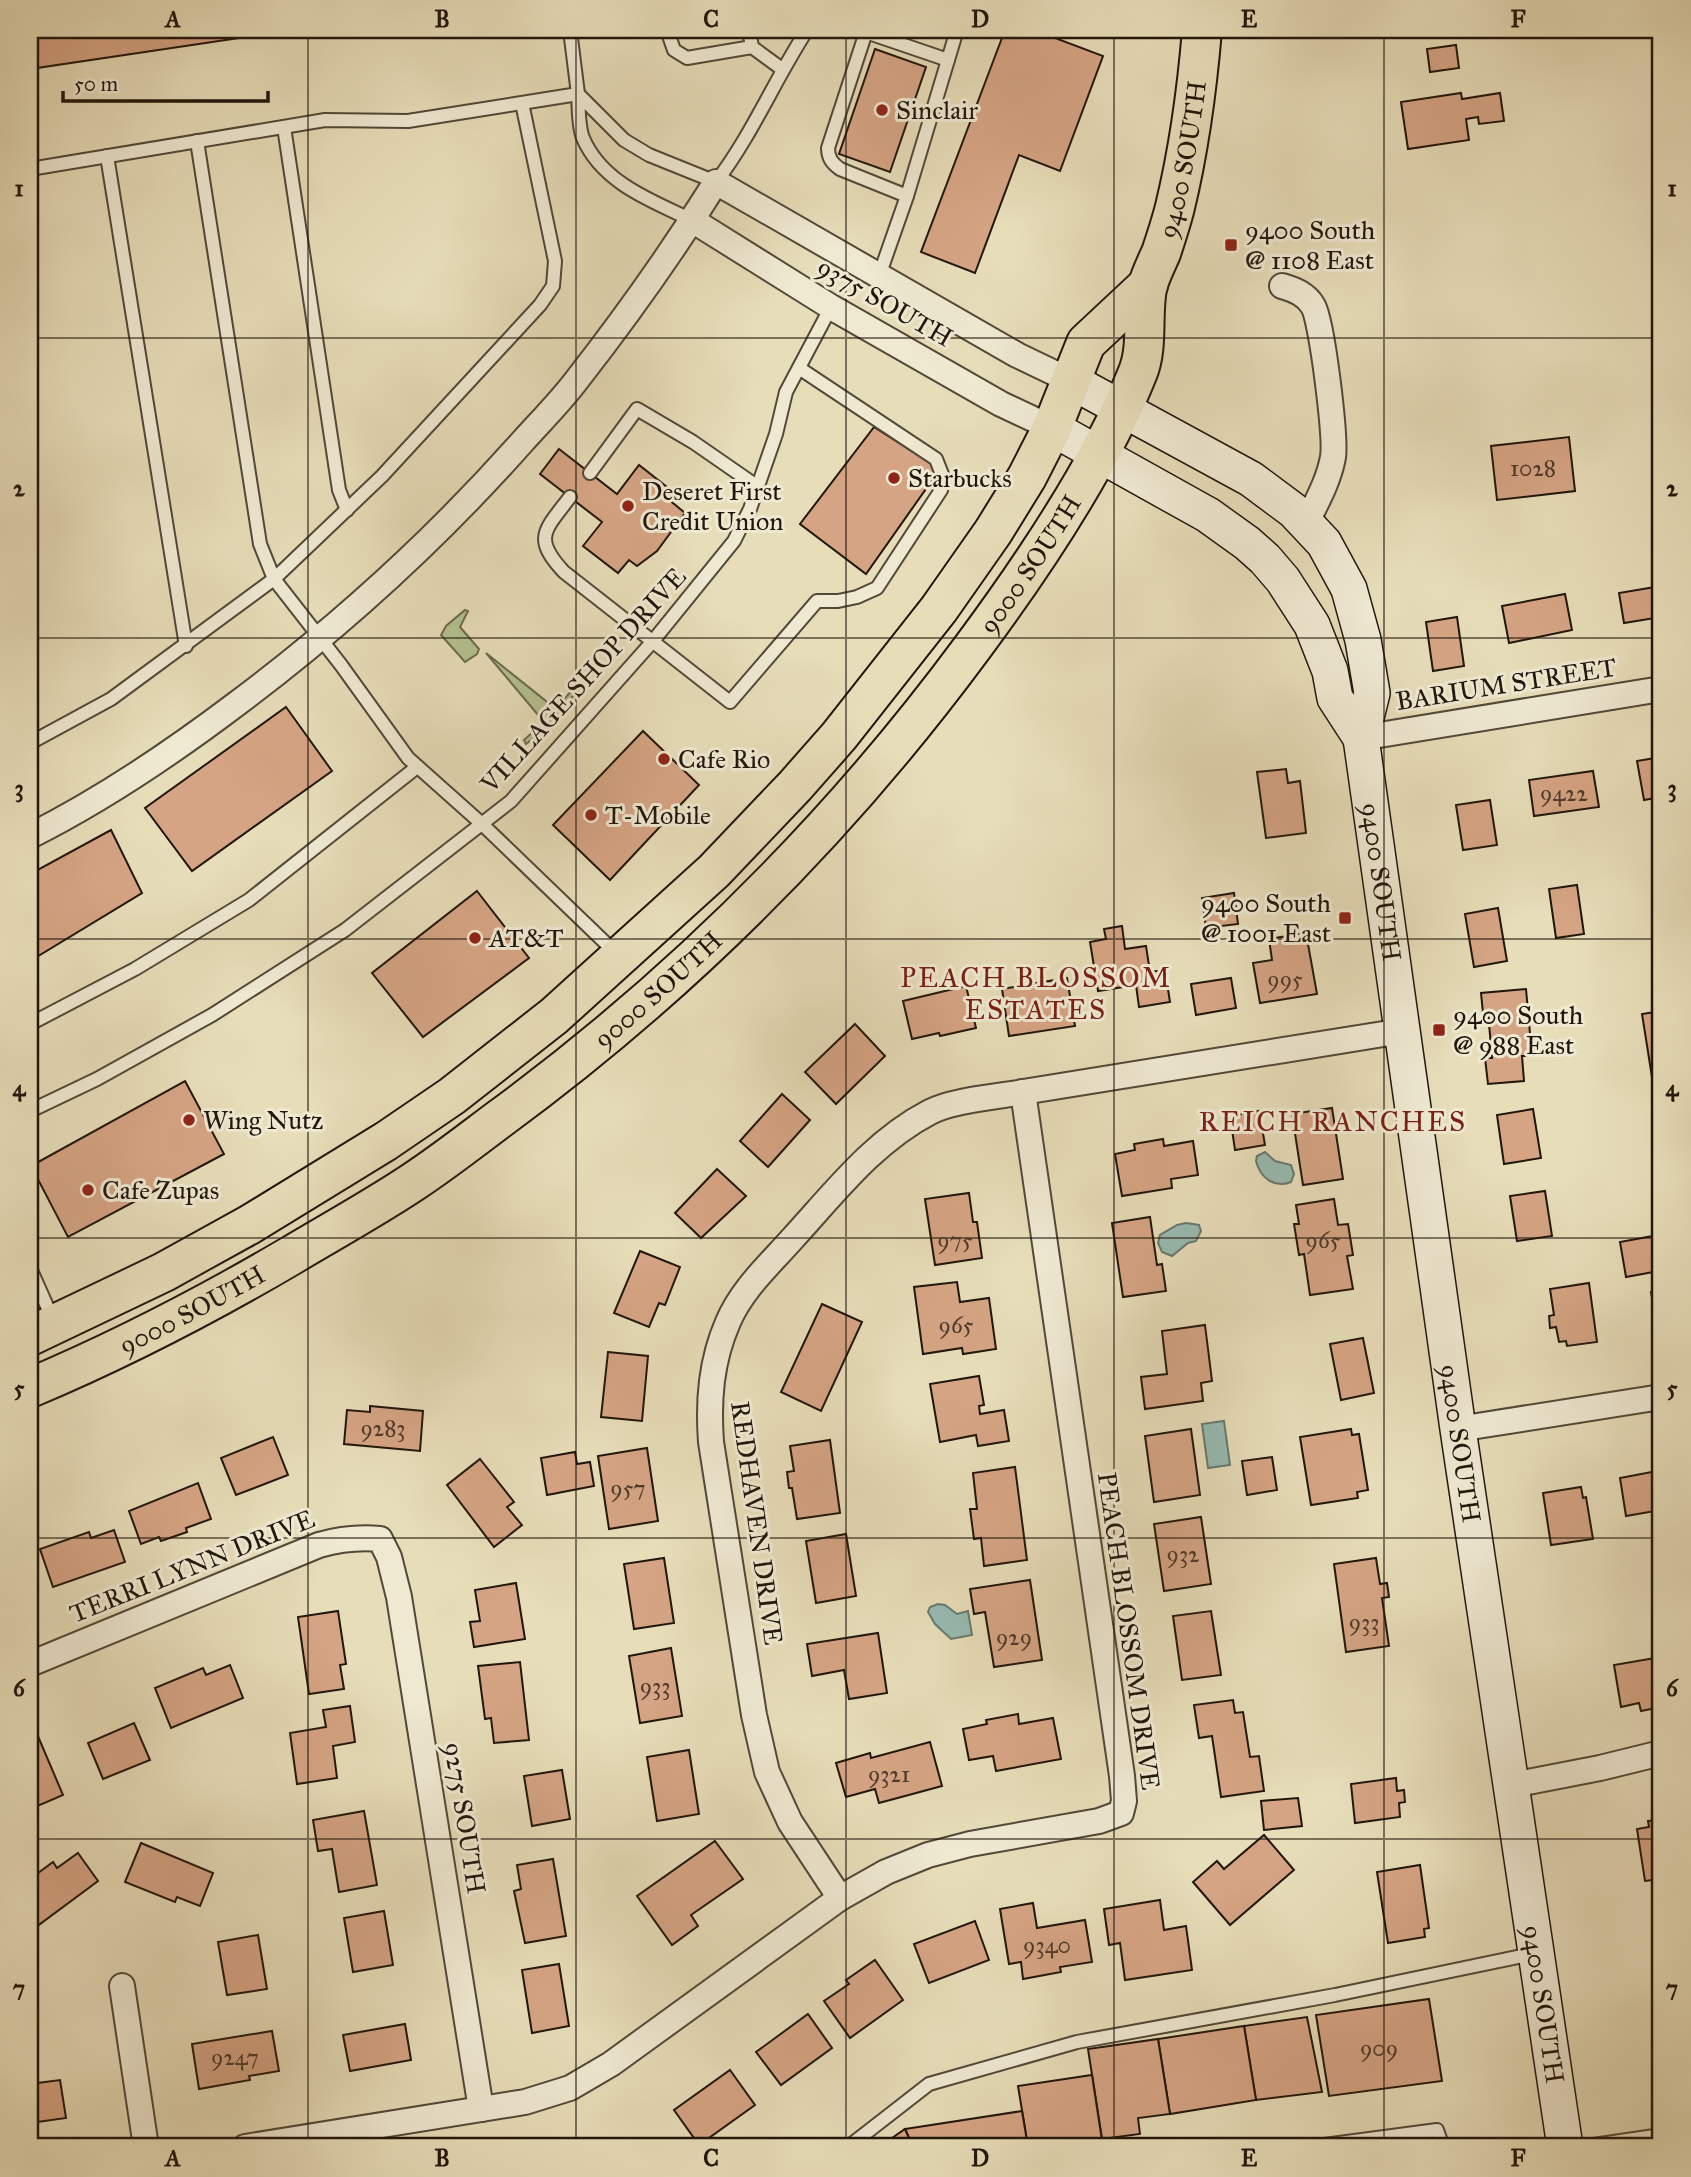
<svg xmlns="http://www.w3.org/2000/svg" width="1691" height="2177" font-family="'IM FELL Great Primer',serif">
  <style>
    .green { fill: #b4c190; stroke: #6a6c4e; stroke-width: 2 }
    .water { fill: #97bbb1; stroke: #68796f; stroke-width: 2 }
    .building { fill: #d5a484; stroke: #21160c; stroke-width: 2 }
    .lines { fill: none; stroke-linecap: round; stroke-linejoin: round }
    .service-casing { stroke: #524837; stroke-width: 16 }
    .minor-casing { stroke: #524837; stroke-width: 28 }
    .secondary-casing { stroke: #21160c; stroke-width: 38 }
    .primary-casing { stroke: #21160c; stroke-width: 42 }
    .service { stroke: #efe9d2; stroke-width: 12 }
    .minor { stroke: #efe9d2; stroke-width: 24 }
    .secondary { stroke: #efe9d2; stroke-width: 35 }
    .primary { stroke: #e7ddb9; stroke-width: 38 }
    .grid { fill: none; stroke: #21160c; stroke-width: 2; stroke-opacity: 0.55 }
    .poi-dot { fill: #8f2418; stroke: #efe9d2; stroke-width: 2.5 }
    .labels { text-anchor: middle; stroke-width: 6; stroke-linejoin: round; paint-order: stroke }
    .number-label { font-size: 23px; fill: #4e3a2a }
    .poi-label { font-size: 26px; fill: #21160c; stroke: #efe9d2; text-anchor: start }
    .street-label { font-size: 26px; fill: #21160c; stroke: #efe9d2 }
    .neighbourhood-label { font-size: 28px; letter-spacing: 2px; fill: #7a1f14; stroke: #efe9d2 }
    .neatline { fill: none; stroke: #21160c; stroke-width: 2.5 }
    .grid-label { font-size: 23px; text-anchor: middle; font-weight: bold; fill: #21160c }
  </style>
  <rect width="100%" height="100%" fill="#e7ddb9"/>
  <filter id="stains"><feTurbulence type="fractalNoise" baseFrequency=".00286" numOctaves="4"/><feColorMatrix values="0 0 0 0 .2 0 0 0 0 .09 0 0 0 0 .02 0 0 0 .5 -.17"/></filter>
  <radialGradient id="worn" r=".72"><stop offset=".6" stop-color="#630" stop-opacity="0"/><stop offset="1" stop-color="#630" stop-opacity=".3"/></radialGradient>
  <g class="green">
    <polygon points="465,610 468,611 460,627 479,649 477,654 465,662 441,635 446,626"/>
    <polygon points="486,653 556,709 572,690 578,691 535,737 526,744 524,740 544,722"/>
  </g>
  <g class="water">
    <path d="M1265,1152L1275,1161L1291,1165L1294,1174L1291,1182C1274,1189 1260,1177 1256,1161L1257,1156Z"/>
    <polygon points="1186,1223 1199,1225 1201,1231 1196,1241 1188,1243 1172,1256 1162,1252 1158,1243 1160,1235 1177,1225"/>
    <polygon points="1224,1421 1230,1465 1208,1468 1202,1424"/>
    <polygon points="938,1604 945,1605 957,1614 968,1611 972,1635 951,1639 935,1624 928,1612 930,1607"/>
  </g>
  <g class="building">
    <polygon points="30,30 294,30 30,69"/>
    <polygon points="1005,30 1034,30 1103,56 1060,171 1019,155 975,273 921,252"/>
    <polygon points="1456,45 1459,68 1430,72 1427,49"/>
    <polygon points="875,49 926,67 890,172 839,154"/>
    <polygon points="1461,93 1462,99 1500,93 1504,121 1479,124 1478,117 1466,119 1469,140 1408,149 1401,102"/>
    <polygon points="874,427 940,469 866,574 800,524"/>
    <polygon points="1569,437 1575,491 1497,500 1491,446"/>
    <polygon points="559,449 617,494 639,465 672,491 667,498 685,513 657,551 637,566 629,560 618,573 583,546 602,522 540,474"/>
    <polygon points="1661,586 1661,617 1624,623 1619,593"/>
    <polygon points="1565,594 1572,630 1509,643 1502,606"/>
    <polygon points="1457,617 1464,666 1433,671 1426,622"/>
    <polygon points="286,707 332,771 192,871 145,808"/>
    <polygon points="643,731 699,785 610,880 553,825"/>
    <polygon points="1661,757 1661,797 1644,800 1637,761"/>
    <polygon points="1286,769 1288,783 1300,781 1306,833 1266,838 1257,772"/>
    <polygon points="1593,771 1599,807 1534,816 1529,780"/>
    <polygon points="1490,800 1497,845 1463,850 1456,805"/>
    <polygon points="111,830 142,893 30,961 30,874"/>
    <polygon points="1577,885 1584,934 1556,938 1549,889"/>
    <polygon points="477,891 529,958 423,1037 372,973"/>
    <polygon points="1234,893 1238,924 1206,928 1202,898"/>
    <polygon points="1498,908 1507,961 1474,967 1465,914"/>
    <polygon points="1122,926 1125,949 1146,946 1150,972 1165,970 1170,1002 1139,1007 1136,985 1098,991 1090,942 1106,939 1104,929"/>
    <polygon points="1306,933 1317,994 1260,1003 1253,963 1272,960 1269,939"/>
    <polygon points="1067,978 1075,1026 1009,1036 1002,989"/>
    <polygon points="1231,978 1236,1008 1196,1015 1191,984"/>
    <polygon points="966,986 976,1028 940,1036 939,1033 912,1039 903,1001"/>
    <polygon points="1526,989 1532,1056 1522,1056 1524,1081 1488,1084 1485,1058 1492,1058 1488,1012 1483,1013 1481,993"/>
    <polygon points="1661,1011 1661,1075 1652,1077 1642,1014"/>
    <polygon points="855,1024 885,1056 836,1104 805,1072"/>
    <polygon points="185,1081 224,1154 68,1237 31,1166"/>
    <polygon points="782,1094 810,1120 768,1167 740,1141"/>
    <polygon points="1332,1108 1343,1179 1303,1185 1292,1114"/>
    <polygon points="1533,1109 1541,1158 1504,1164 1497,1115"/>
    <polygon points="1259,1111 1265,1145 1235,1150 1230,1116"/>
    <polygon points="1163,1139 1164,1146 1193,1141 1198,1175 1171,1179 1172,1188 1122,1196 1115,1154 1135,1150 1134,1144"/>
    <polygon points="717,1169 746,1196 701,1238 675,1213"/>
    <polygon points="1545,1191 1552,1236 1517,1241 1510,1196"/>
    <polygon points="969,1193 973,1222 977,1222 982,1258 935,1265 925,1199"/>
    <polygon points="1334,1199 1338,1225 1348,1224 1353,1255 1347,1256 1353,1289 1310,1295 1304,1254 1299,1255 1294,1224 1299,1224 1296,1205"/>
    <polygon points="1150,1217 1157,1265 1162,1264 1166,1291 1123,1297 1112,1223"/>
    <polygon points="1653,1236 1659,1271 1626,1277 1620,1242"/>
    <polygon points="640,1251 680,1267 665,1305 659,1303 649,1327 614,1313"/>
    <polygon points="957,1282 960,1302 989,1298 996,1349 963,1354 962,1348 923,1354 914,1287"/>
    <polygon points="1589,1283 1597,1342 1567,1346 1566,1341 1559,1342 1556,1327 1550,1328 1549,1316 1554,1315 1550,1289"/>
    <polygon points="1661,1290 1661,1327 1657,1327 1651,1292"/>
    <polygon points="822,1304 862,1322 821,1411 781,1392"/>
    <polygon points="1205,1325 1212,1381 1201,1383 1203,1401 1145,1409 1141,1377 1167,1374 1162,1331"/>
    <polygon points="1363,1338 1374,1393 1341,1400 1330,1344"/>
    <polygon points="608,1352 648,1356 642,1421 601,1417"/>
    <polygon points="979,1376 984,1405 979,1406 980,1414 1004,1410 1009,1441 978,1446 976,1435 940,1442 930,1384"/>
    <polygon points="370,1406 423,1411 420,1451 344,1444 347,1410 370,1412"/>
    <polygon points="1191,1429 1200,1495 1154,1502 1145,1436"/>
    <polygon points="1351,1429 1352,1435 1359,1434 1368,1490 1357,1492 1358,1498 1311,1505 1300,1437"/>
    <polygon points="273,1437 288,1475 236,1495 221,1458"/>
    <polygon points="830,1440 840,1513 797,1519 792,1488 789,1488 787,1472 794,1471 790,1446"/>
    <polygon points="647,1448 658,1521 609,1529 598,1456"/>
    <polygon points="575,1452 577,1464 590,1462 594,1486 547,1495 541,1458"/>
    <polygon points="1272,1457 1277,1490 1247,1495 1242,1461"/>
    <polygon points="480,1459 514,1502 507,1507 522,1525 494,1547 447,1485"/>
    <polygon points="1015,1467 1027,1560 984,1566 981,1538 974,1539 970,1509 977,1509 973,1473"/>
    <polygon points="1657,1471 1657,1475 1661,1474 1661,1510 1626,1516 1620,1478"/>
    <polygon points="198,1483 211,1519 186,1528 187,1532 161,1541 159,1537 141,1544 129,1511"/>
    <polygon points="1581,1487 1583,1498 1586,1497 1593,1539 1551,1545 1543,1493"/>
    <polygon points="1201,1517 1211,1584 1164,1591 1154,1524"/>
    <polygon points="114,1530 125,1562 53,1587 40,1549 89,1532 91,1538"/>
    <polygon points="846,1534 856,1596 816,1603 806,1541"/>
    <polygon points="664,1558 674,1623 634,1629 624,1564"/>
    <polygon points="1376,1558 1380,1584 1387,1583 1389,1597 1382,1598 1389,1646 1346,1652 1334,1564"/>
    <polygon points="30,1568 38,1590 30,1593"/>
    <polygon points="1030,1580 1042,1660 994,1667 985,1612 974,1614 970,1589"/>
    <polygon points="516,1583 525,1639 474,1647 470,1622 480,1621 475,1590"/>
    <polygon points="338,1611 346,1664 340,1665 344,1689 309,1694 298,1617"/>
    <polygon points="1211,1611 1221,1675 1182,1680 1173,1616"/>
    <polygon points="878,1633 887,1693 849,1699 844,1670 812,1676 807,1644"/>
    <polygon points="671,1648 682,1716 640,1723 629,1656"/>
    <polygon points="1661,1657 1661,1707 1641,1711 1639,1703 1621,1707 1614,1665"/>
    <polygon points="520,1662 529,1740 494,1743 491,1718 485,1719 478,1666"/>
    <polygon points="230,1665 243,1698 171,1728 155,1688 203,1668 206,1675"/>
    <polygon points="1233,1700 1235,1713 1243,1712 1250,1757 1259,1756 1264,1791 1221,1797 1212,1736 1199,1738 1194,1705"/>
    <polygon points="350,1706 355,1742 333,1746 337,1778 297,1784 290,1733 326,1727 323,1710"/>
    <polygon points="1018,1714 1019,1724 1053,1718 1061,1759 996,1771 993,1756 969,1760 963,1729 987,1724 986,1720"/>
    <polygon points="134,1723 150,1760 103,1779 88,1743"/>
    <polygon points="37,1734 63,1795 33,1808 30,1799 30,1737"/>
    <polygon points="930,1742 942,1786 879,1803 875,1789 846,1797 836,1763 870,1753 871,1758"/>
    <polygon points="689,1750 699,1814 657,1821 647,1757"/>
    <polygon points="562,1770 570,1819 532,1826 524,1776"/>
    <polygon points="1396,1778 1397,1791 1404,1790 1405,1802 1399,1803 1400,1817 1355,1823 1351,1784"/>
    <polygon points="1298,1798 1302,1826 1264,1830 1261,1801"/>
    <polygon points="364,1811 377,1885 339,1892 332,1849 318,1851 313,1820"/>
    <polygon points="1661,1812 1661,1879 1645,1881 1637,1829 1649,1827 1648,1821 1658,1820 1657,1813"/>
    <polygon points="1264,1835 1294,1870 1230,1925 1193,1882 1217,1861 1224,1869"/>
    <polygon points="715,1841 743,1879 691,1915 698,1926 672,1945 637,1896"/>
    <polygon points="141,1843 213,1873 200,1906 177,1897 175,1902 125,1882"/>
    <polygon points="78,1853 98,1881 36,1927 30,1919 30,1879 53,1862 57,1868"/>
    <polygon points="553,1859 566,1936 525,1943 514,1891 521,1889 517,1865"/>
    <polygon points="1420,1865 1429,1928 1424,1929 1425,1937 1388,1943 1377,1872"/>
    <polygon points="1160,1900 1164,1930 1186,1926 1192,1970 1125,1980 1120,1943 1109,1945 1104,1909"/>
    <polygon points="1033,1903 1037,1928 1085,1920 1092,1962 1060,1967 1061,1972 1023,1979 1021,1962 1009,1964 1000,1909"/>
    <polygon points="384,1911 393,1965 353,1972 344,1918"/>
    <polygon points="975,1921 989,1960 929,1983 914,1944"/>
    <polygon points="258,1935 267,1989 227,1995 218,1942"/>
    <polygon points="875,1960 903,2000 850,2038 824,2001 849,1984 846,1980"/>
    <polygon points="559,1964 569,2026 532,2033 522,1970"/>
    <polygon points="1429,1999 1442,2081 1329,2096 1316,2015"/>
    <polygon points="808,2014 832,2048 781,2085 756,2052"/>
    <polygon points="1307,2017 1322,2092 1256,2100 1244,2026"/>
    <polygon points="405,2024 411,2060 350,2071 343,2035"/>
    <polygon points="1244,2026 1256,2100 1170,2114 1158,2039"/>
    <polygon points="272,2031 279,2071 249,2076 250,2080 199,2089 192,2044"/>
    <polygon points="1158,2039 1170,2114 1138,2118 1140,2134 1102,2139 1088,2049"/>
    <polygon points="730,2070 755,2105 699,2145 674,2110"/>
    <polygon points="1092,2075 1103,2147 1028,2147 1018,2086"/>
    <polygon points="60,2080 66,2118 30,2123 30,2084"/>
    <polygon points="1022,2111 1028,2147 913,2147 905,2129"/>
    <polygon points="905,2129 913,2147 879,2147"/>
  </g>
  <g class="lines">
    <defs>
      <g id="service">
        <polyline points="667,30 674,50 687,58 752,47"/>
        <polyline points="749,30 752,47 782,69"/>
        <polyline points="860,30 948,60"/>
        <path d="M866,32L828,148C828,158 832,163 840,169L907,196"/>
        <polyline points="284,127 339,490 347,510"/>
        <polyline points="197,141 260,544 274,579 341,665 408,758 482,824 618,955"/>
        <polyline points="107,156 186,646"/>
        <polyline points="30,169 325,120 408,121 578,94 570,30"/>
        <path d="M692,220C652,201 602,183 583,138C578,126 579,108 578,94L624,140L649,155L716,182C752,135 775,79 807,30"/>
        <polyline points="879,276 907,196 957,30"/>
        <polyline points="590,473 637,409 693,442 758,487"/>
        <path d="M570,497C545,530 532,538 564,572L730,702L817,601H838L857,597L877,588L941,490L943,477L936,459L799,368"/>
        <polyline points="30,743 111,699 274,579 382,476 540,305 553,286 555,261 522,103"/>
        <polyline points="30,1024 135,969 249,900 417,767"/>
        <polyline points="30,1111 97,1079 212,1015 345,930 511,801 653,641 734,541 750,509 776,434 786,392 831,307"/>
        <polyline points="30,1268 54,1322"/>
        <polyline points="848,2147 929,2084 1077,2042 1335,1995 1532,1954"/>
        <polyline points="1309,2147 1437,2130 1443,2147"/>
        <polyline points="1580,2147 1661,2135"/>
      </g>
      <g id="minor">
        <polyline points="692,220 831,307 1001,404 1052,428"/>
        <path d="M1282,286C1295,290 1306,294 1313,306C1322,321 1336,437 1333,457C1329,480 1317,501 1307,522"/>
        <polyline points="1361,738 1661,689"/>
        <path d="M30,836C104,799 173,752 239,702C343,624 437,538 523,441C541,421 560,402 576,381C626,317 673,251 716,182L1017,355L1071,381"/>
        <polyline points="1458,1429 1661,1397"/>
        <path d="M30,1664L319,1545C340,1539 358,1537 380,1539L389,1557L399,1597L481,2109"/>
        <polyline points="1512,1785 1600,1768 1661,1753"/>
        <path d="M840,1898L790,1822L767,1772L754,1715L711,1442C708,1400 711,1361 728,1322C742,1289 770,1264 793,1238C835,1192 874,1141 930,1112C953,1100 997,1097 1023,1092L1402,1031"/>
        <polyline points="122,1986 146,2147"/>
        <polyline points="245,2147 525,2102 570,2088 611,2064 840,1898 886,1872 928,1855 970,1844 1099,1821 1121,1813 1124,1801 1122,1776 1023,1092"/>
      </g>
      <g id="secondary">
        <path id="s1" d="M1071,381L1251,479L1294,511L1324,543L1349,589L1363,640L1372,693L1361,738L1458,1429L1565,2147"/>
        <polyline points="1052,428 1208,515 1247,543 1265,559 1283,580 1312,625 1330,671 1335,698 1361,738"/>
      </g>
      <g id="primary">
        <polyline points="30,1336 164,1272 249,1225 386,1141 452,1096 554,1016 714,871 795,786 839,736 939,609 993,532 1027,477 1052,428 1086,343 1148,285"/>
        <path id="s2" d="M30,1388C120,1350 207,1305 292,1255C332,1231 374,1208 413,1182C442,1163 470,1141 498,1120C678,988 839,828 972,648C1033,566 1100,467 1138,372C1148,347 1142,315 1147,288C1150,276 1156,264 1161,253C1166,238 1171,223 1175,207C1189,149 1197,90 1202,30"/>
      </g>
    </defs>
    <use href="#service" class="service-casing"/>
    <use href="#minor" class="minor-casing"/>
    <use href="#secondary" class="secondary-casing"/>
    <use href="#primary" class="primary-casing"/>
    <use href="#service" class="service"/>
    <use href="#minor" class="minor"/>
    <use href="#secondary" class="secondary"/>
    <use href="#primary" class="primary"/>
  </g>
  <path class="grid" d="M308,30V2147M576,30V2147M846,30V2147M1114,30V2147M1384,30V2147M30,338H1661M30,638H1661M30,939H1661M30,1238H1661M30,1538H1661M30,1839H1661"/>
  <g class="poi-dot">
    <circle cx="882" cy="110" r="7"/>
    <rect x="1224" y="238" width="14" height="14" rx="3.5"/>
    <circle cx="894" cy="478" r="7"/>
    <circle cx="628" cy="506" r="7"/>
    <circle cx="664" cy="759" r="7"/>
    <circle cx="591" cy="815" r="7"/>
    <rect x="1338" y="911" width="14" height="14" rx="3.5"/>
    <circle cx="475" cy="938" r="7"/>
    <rect x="1432" y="1023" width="14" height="14" rx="3.5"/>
    <circle cx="189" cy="1120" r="7"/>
    <circle cx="88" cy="1190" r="7"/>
  </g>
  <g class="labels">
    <g class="number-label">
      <text x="1533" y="476">1028</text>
      <text x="1564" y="801">9422</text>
      <text x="1285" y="987">995</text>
      <text x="955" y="1248">975</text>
      <text x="1323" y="1248">965</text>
      <text x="956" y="1333">965</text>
      <text x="383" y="1436">9283</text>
      <text x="628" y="1496">957</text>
      <text x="1183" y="1562">932</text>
      <text x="1364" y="1630">933</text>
      <text x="1014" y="1645">929</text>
      <text x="655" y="1694">933</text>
      <text x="889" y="1782">9321</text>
      <text x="1047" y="1953">9340</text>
      <text x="1379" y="2056">909</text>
      <text x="235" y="2065">9247</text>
    </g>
    <g class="poi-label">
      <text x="896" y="119">Sinclair</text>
      <text x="1245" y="239">9400 South<tspan x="1245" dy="30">@ 1108 East</tspan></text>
      <text x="908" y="487">Starbucks</text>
      <text x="642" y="500">Deseret First<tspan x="642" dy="30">Credit Union</tspan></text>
      <text x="678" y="768">Cafe Rio</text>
      <text x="605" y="824">T-Mobile</text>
      <text x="1331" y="912" text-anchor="end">9400 South<tspan x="1331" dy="30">@ 1001 East</tspan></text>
      <text x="489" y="947">AT&amp;T</text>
      <text x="1453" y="1024">9400 South<tspan x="1453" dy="30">@ 988 East</tspan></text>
      <text x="203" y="1129">Wing Nutz</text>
      <text x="102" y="1199">Cafe Zupas</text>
    </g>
    <g class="street-label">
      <text dy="9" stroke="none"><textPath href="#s2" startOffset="1754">9400 SOUTH</textPath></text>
      <text transform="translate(885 302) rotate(30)" y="9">9375 SOUTH</text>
      <text dy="9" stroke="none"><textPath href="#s2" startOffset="1314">9000 SOUTH</textPath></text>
      <text transform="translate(583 680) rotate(-48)" y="9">VILLAGE SHOP DRIVE</text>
      <text transform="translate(1506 684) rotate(-9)" y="9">BARIUM STREET</text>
      <text dy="9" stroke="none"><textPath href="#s1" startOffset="653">9400 SOUTH</textPath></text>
      <text dy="9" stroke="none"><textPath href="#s2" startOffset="747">9000 SOUTH</textPath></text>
      <text dy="9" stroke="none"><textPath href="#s2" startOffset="180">9000 SOUTH</textPath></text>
      <text dy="9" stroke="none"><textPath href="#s1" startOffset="1220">9400 SOUTH</textPath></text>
      <text transform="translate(757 1523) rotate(82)" y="9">REDHAVEN DRIVE</text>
      <text transform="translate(192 1566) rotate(-22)" y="9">TERRI LYNN DRIVE</text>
      <text transform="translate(1129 1631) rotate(82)" y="9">PEACH BLOSSOM DRIVE</text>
      <text transform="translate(465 1818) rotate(81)" y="9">9275 SOUTH</text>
      <text dy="9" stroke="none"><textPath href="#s1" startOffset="1787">9400 SOUTH</textPath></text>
    </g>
    <g class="neighbourhood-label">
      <text x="1036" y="987">PEACH BLOSSOM<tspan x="1036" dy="32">ESTATES</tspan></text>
      <text x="1333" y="1131">REICH RANCHES</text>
    </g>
  </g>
  <rect width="1691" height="2177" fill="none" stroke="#e7ddb9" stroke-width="77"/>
  <path d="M63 91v10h205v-10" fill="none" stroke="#21160c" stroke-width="3.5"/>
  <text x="74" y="91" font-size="21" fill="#21160c" stroke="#efe9d2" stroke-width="5" paint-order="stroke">50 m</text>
  <rect x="38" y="38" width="1614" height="2100" class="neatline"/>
  <g class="grid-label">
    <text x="173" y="27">A</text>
    <text x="442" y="27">B</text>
    <text x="711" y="27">C</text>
    <text x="980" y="27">D</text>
    <text x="1249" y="27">E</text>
    <text x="1518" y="27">F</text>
    <text x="19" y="196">1</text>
    <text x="1672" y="196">1</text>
    <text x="19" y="496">2</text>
    <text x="1672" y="496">2</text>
    <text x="19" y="796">3</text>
    <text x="1672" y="796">3</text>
    <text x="19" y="1096">4</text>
    <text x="1672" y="1096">4</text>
    <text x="19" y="1396">5</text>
    <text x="1672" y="1396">5</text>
    <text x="19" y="1696">6</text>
    <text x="1672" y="1696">6</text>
    <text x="19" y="1996">7</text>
    <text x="1672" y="1996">7</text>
    <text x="173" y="2166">A</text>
    <text x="442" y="2166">B</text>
    <text x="711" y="2166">C</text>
    <text x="980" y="2166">D</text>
    <text x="1249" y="2166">E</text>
    <text x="1518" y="2166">F</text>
  </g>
  <rect width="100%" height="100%" filter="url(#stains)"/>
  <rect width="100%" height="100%" fill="url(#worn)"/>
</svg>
